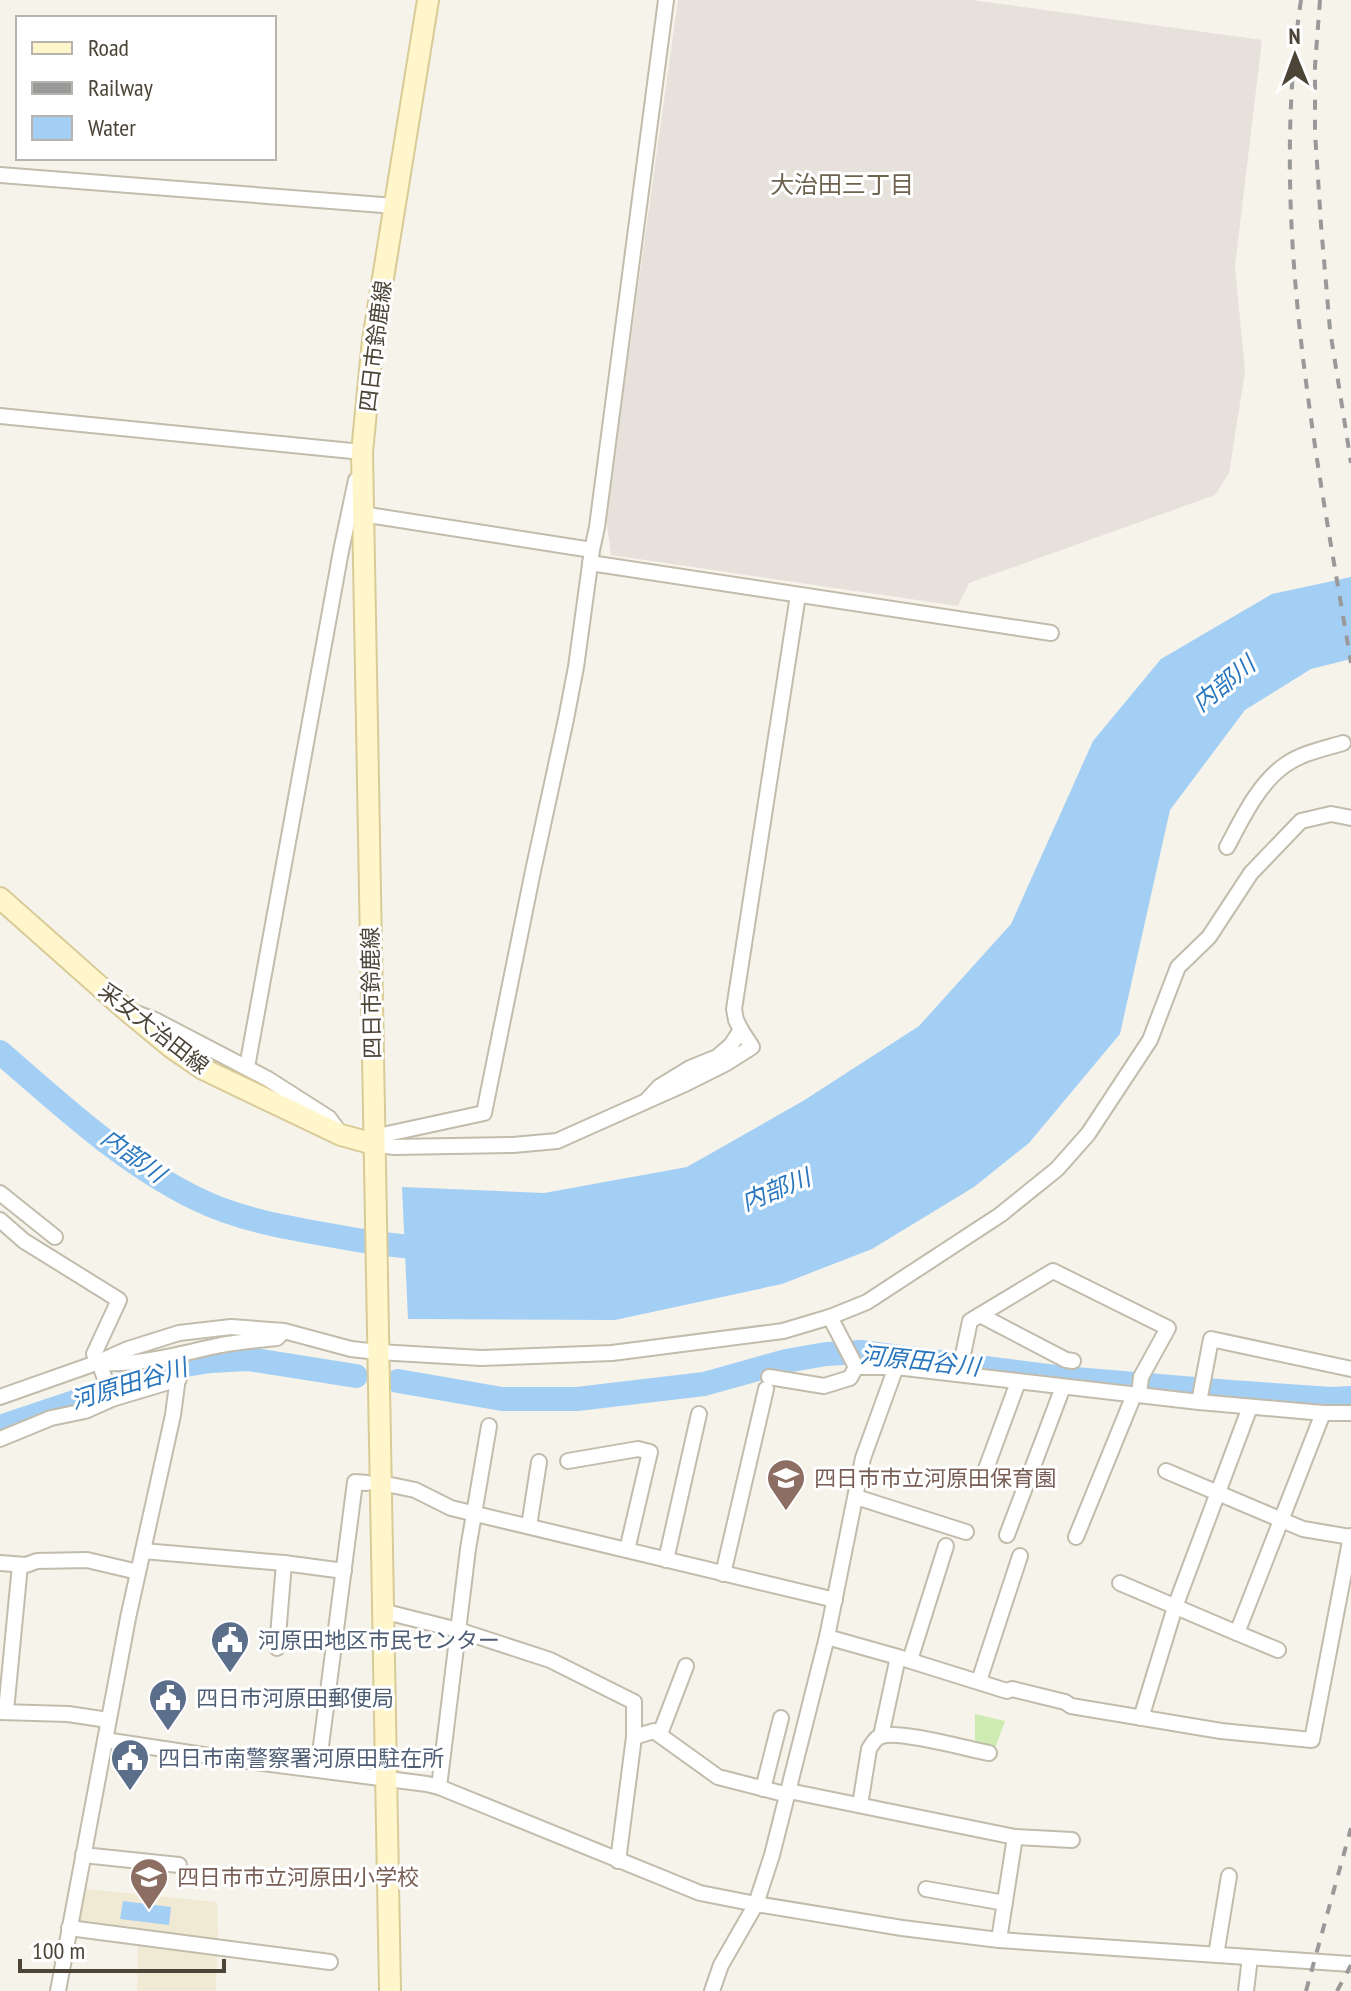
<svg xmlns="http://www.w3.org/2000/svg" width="1351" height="1991" font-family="'PT Sans Narrow','Noto Sans JP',sans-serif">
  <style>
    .industrial { fill: #e6e2db }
    .education { fill: #f0e9d3 }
    .green { fill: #ceecb1 }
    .water { fill: #a4cff5 }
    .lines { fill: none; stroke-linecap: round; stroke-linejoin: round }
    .river { stroke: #a4cff5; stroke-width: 24 }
    .minor-casing { stroke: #c2bcac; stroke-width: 18 }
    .secondary-casing { stroke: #d8cb98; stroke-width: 24 }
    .minor { stroke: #fff; stroke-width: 14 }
    .secondary { stroke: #fff6cb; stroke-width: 20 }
    .rail { stroke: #999; stroke-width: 4; stroke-dasharray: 10 10; stroke-linecap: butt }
    .labels { text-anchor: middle; stroke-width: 6; stroke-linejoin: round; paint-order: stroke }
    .street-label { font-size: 22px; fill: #4b4437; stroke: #fff }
    .education-label { font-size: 22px; fill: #785e54; stroke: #fff; text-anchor: start }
    .service-label { font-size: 22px; fill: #4e5e75; stroke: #fff; text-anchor: start }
    .neighbourhood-label { font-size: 24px; fill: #6e634e; stroke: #fff }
    .water-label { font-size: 24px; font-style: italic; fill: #2876be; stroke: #fff }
  </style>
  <rect width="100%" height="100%" fill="#f6f3ea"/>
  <polygon class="industrial" points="678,0 972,0 1262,40 1235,266 1245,372 1229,473 1215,495 969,583 958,606 611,555 606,517"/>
  <g class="education">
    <polygon points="86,1889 217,1902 218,1944 83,1925 79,1920"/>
    <polygon points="138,1942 217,1949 216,1991 137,1991"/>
  </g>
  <polygon class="green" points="975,1714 1005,1721 994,1751 979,1748 975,1743"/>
  <g class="water">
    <polygon points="1351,577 1351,659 1311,669 1245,710 1170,810 1120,1034 1029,1143 974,1187 872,1249 782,1284 615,1320 408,1319 402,1187 544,1193 687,1167 803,1101 919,1026 1011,924 1093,741 1161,659 1272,594"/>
    <polygon points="123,1901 171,1907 169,1925 120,1919"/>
  </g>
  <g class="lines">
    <g class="river">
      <path d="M0,1052C61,1105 122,1162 195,1198C237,1219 283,1227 329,1235C365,1242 402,1247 438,1249"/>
      <polyline points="398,1381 502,1399 577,1399 704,1384 786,1361 826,1354 861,1352 1063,1378 1231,1392 1331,1399 1351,1398"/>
      <polyline points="0,1427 74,1402 166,1368 211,1361 248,1359 356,1376"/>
    </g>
    <defs>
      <g id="minor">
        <polyline points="0,175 395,206"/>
        <polyline points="0,416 362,452 361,459"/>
        <polyline points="362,514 592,550"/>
        <polyline points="590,563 1051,633"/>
        <path d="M1227,847C1242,819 1258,784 1285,765C1302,753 1323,749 1343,743"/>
        <polyline points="136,1013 155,1020 268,1079 329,1118 340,1133"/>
        <polyline points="247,1067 341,551 356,480"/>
        <polyline points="647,1100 659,1087 690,1068 717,1057 731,1045 741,1030 736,1020 734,1009 798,595"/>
        <polyline points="374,1144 387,1134 484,1113 533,871 566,719 576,667 592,550 597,527 666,0"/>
        <polyline points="374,1144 394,1147 513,1145 557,1141 687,1083 725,1064 752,1047 741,1030"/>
        <polyline points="0,1193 55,1237"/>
        <polyline points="0,1220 24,1241 119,1300 94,1354 99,1362 112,1399 85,1411 51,1418 0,1439"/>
        <polyline points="980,1315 1066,1360 1073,1361"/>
        <polyline points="830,1317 856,1367 896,1367 1199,1402 1323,1413 1351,1413"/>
        <path d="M104,1363C143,1365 183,1353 221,1345C239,1342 258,1340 277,1338L280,1335"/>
        <polyline points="959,1374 970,1321 1053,1271 1168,1328 1141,1377 1139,1395"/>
        <polyline points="769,1377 824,1386 850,1378 856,1367"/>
        <polyline points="0,1397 99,1362 128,1349 179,1333 231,1327 284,1331 351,1349 378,1352 481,1358 612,1353 783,1331 830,1317 867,1302 1000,1215 1057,1169 1088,1134 1150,1040 1178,967 1209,937 1251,873 1301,821 1331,814 1351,818"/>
        <polyline points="112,1399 179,1379"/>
        <polyline points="1199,1402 1211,1339 1351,1369"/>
        <polyline points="568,1461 638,1449 650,1452 627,1550"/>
        <polyline points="1166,1471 1303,1529 1351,1537"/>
        <polyline points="983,1477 1018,1382"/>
        <polyline points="391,1485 415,1490 451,1508 835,1600"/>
        <polyline points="856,1497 966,1532"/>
        <polyline points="529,1526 539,1462"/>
        <polyline points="1007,1535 1063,1387"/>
        <polyline points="1076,1537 1134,1395"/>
        <polyline points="143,1551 284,1563 344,1571"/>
        <polyline points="666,1560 699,1414"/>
        <polyline points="0,1563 26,1565 37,1561 87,1560 138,1572"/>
        <polyline points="723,1574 766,1389"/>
        <polyline points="1120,1583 1237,1633"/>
        <polyline points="382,1611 458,1630 550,1660 634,1702 634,1737"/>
        <polyline points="827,1637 898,1657 1007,1691 1012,1689 1065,1702 1071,1706 1221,1731 1312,1740 1351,1536"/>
        <polyline points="277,1648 284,1563"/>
        <polyline points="1278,1650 1237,1633 1323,1413"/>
        <polyline points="910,1660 946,1546"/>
        <polyline points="979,1681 1020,1556"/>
        <polyline points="6,1711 20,1565"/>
        <polyline points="0,1712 68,1714 108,1720"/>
        <polyline points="1141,1718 1175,1607 1250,1407"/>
        <polyline points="660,1734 686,1666"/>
        <polyline points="881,1736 898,1657"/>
        <polyline points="105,1740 223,1758 427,1784 439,1787 700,1893 756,1904 902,1928 999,1940 1351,1964"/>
        <polyline points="318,1769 355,1482 367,1483"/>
        <polyline points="439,1787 468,1549 489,1426"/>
        <polyline points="763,1789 781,1718"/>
        <polyline points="789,1791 1015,1837 1072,1840"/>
        <path d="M860,1805L869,1749C872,1744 876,1737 882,1736C899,1730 968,1749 989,1753"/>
        <polyline points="83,1855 179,1865"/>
        <polyline points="618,1861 634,1737 654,1731 718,1777 788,1795"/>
        <polyline points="926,1889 1005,1903"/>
        <polyline points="69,1928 330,1962"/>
        <polyline points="999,1940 1015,1837"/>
        <polyline points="1216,1955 1229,1876"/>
        <polyline points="58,1991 128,1618 173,1415 181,1354"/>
        <polyline points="712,1991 721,1965 756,1904 772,1855 827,1637 863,1458 896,1367"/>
        <polyline points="1246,1991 1250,1957"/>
      </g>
      <g id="secondary">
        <polyline points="0,898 124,1008 171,1047 203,1069 341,1135 374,1144"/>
        <polyline points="390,1991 362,452 373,340 428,0"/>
      </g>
    </defs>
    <use href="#minor" class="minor-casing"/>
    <use href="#secondary" class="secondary-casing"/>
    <use href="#minor" class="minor"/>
    <use href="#secondary" class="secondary"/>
    <g class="rail">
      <path d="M1301,0C1268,218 1315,448 1351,663"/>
      <polyline points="1320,0 1315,66 1315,132 1321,225 1330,330 1351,463"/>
      <polyline points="1306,1991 1351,1828"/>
      <polyline points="1337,1991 1351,1965"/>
    </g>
  </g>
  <defs>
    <symbol id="school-pin" viewBox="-11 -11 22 30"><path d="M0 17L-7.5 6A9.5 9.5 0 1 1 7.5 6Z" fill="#8d6e63" stroke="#fff"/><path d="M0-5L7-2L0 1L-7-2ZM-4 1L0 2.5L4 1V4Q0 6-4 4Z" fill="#fff"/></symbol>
    <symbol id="civic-pin" viewBox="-11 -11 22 30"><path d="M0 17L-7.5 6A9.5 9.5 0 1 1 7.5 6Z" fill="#5c6f8a" stroke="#fff"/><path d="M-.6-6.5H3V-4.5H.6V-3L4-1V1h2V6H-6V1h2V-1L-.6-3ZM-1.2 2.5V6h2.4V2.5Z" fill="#fff"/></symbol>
  </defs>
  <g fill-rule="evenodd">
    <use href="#school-pin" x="764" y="1456" width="44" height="60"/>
    <use href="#civic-pin" x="208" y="1618" width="44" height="60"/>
    <use href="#civic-pin" x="146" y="1676" width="44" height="60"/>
    <use href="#civic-pin" x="108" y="1736" width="44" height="60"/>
    <use href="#school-pin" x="127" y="1855" width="44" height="60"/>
  </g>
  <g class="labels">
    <g class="street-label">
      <text transform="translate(375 346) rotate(-83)" y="8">四日市鈴鹿線</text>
      <text transform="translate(371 993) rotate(-91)" y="8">四日市鈴鹿線</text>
      <text transform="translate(154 1028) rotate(38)" y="8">采女大治田線</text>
    </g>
    <g class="education-label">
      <text x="814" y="1486">四日市市立河原田保育園</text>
      <text x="177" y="1885">四日市市立河原田小学校</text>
    </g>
    <g class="service-label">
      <text x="258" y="1648">河原田地区市民センター</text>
      <text x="196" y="1706">四日市河原田郵便局</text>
      <text x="158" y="1766">四日市南警察署河原田駐在所</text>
    </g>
    <g class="neighbourhood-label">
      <text x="842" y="193">大治田三丁目</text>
    </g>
    <g class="water-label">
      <text transform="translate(1224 684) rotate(-39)" y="8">内部川</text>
      <text transform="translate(133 1156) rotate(36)" y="8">内部川</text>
      <text transform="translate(776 1190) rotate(-22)" y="8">内部川</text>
      <text transform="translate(920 1361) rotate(6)" y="8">河原田谷川</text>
      <text transform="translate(129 1384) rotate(-17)" y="8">河原田谷川</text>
    </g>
  </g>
  <rect x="16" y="16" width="260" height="144" fill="#ffffff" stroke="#b7b4af" stroke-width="2"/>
  <rect x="32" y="42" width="40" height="12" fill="#fff6cb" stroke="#b7b4af" stroke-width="2"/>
  <text x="88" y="56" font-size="24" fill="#4b4437">Road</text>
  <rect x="32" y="82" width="40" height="12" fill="#999999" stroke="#b7b4af" stroke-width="2"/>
  <text x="88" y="96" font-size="24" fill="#4b4437">Railway</text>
  <rect x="32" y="116" width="40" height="24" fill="#a4cff5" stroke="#b7b4af" stroke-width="2"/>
  <text x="88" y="136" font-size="24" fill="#4b4437">Water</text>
  <g transform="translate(1295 56) rotate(359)" stroke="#ffffff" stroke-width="6" paint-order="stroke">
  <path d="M0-6L14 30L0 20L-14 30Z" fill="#4b4437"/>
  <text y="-12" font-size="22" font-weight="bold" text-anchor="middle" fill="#4b4437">N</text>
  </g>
  <path d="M20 1959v12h204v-12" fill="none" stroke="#4b4437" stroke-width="4"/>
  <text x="32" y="1959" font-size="24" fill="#4b4437" stroke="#ffffff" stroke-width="6" paint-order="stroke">100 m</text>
</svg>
